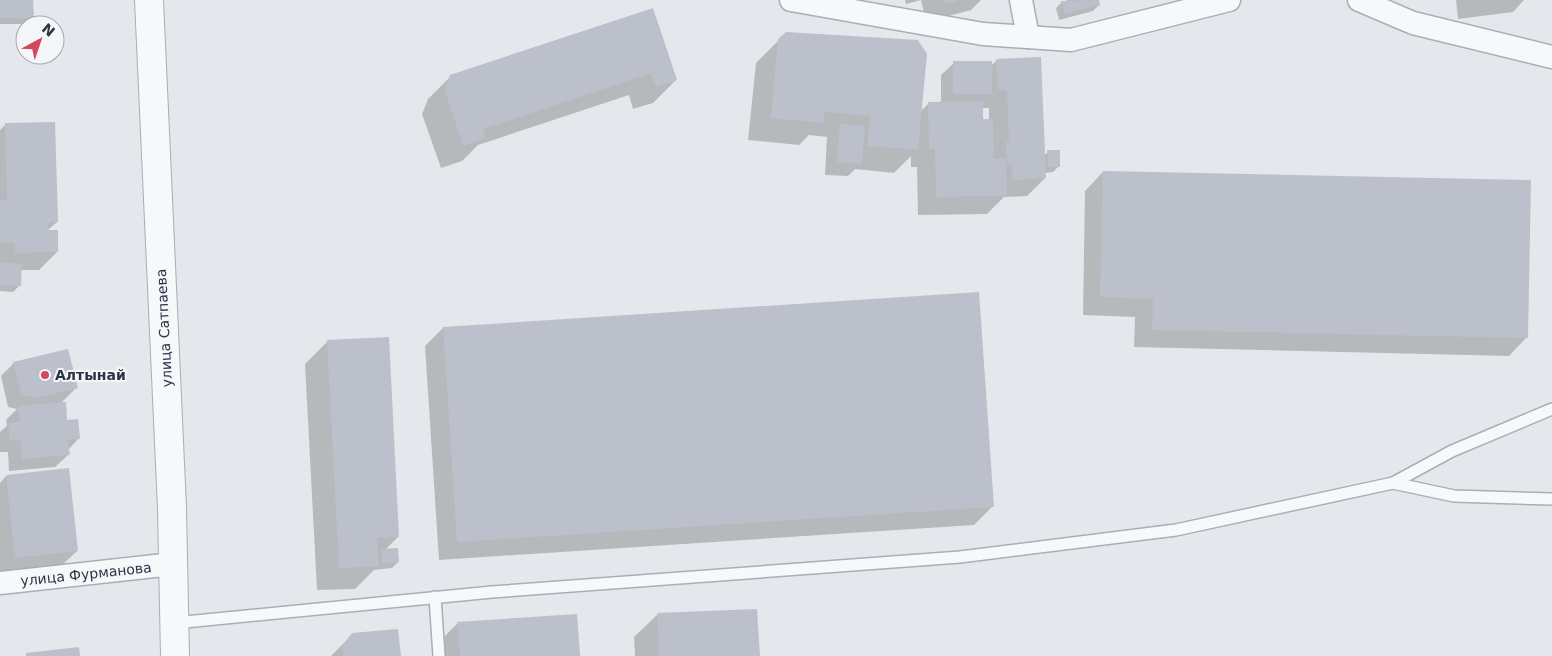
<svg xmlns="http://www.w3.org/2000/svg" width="1552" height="656" font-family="'DejaVu Sans',sans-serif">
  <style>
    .shadow { fill: #0003; fill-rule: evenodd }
    .building { fill: #bbc0ca }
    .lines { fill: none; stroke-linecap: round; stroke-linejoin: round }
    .service-casing { stroke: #a9aeb7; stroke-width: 14 }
    .minor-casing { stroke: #a9aeb7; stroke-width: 25 }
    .tertiary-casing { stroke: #a9aeb7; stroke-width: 30 }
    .service { stroke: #f7f8fa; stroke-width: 11 }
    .minor { stroke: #f7f8fa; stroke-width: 22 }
    .tertiary { stroke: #f7f8fa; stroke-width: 28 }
    .poi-dot { fill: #d1495b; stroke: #f4f6f9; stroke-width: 2 }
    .labels { text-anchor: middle; stroke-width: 4; stroke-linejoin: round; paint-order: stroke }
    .street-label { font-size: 14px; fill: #2b3445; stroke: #f4f6f9 }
    .poi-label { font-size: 14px; font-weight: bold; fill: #2b3445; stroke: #f4f6f9; text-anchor: start }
  </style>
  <rect width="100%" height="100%" fill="#e4e7ec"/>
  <g class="shadow">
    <polygon points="9,0 32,0 32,18 26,24 0,24 0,2"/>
    <polygon points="905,0 981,0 971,10 926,22 921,0 906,4"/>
    <polygon points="1068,0 1098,0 1099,5 1093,11 1059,20 1056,8 1062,2"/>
    <polygon points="1456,0 1524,0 1513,12 1458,19"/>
    <polygon points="652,9 676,80 653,103 633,109 629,95 478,145 462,161 441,168 422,114 428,99 451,76"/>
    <path d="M779,40L921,111L929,103H941V75L954,63L991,66L997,60L1044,156L1048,152L1059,166L1053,172L1045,173V178L1027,196L1004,197L987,214L918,215L917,167H911V156L894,173L855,169L848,176L825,175L827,137L809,135L799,145L748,140L756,63ZM982,108H989V120H982Z"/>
    <polygon points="6,124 57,222 47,231 57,252 39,270 21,270 19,286 13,292 0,291 0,130"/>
    <polygon points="1103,172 1527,337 1509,356 1134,347 1135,317 1083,315 1085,191"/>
    <polygon points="443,328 993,506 974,525 439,560 425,346"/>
    <polygon points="328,341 398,537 385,550 398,562 392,568 374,570 355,589 317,590 305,364"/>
    <polygon points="14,363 76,388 61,403 66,422 79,438 68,450 68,455 55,467 9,471 8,452 0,452 0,432 7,426 6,420 17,409 8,407 1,376"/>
    <polygon points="6,476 77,551 58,569 0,575 0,483"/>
    <polygon points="657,615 758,656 635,656 634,637"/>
    <polygon points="458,623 579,656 436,656 435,646"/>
    <polygon points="353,634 399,656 331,656"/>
  </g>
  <g class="building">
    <polygon points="0,0 33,0 34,18 0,18"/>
    <polygon points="943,0 957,0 957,1 944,4"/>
    <polygon points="1099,0 1100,5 1065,14 1061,1"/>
    <polygon points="653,8 677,80 656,87 651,73 483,129 486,138 463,146 445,90 450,75"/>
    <polygon points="786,32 918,40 927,54 918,150 867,146 870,116 824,112 823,123 771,118 778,39"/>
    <polygon points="1041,57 1046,178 1012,180 1011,164 1007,164 1006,142 1009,140 1007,90 998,90 996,59"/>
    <rect x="953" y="61" width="39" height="33"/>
    <polygon points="983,101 983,119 993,119 994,159 1006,158 1007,196 936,197 935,149 929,149 928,102"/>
    <polygon points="55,122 58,222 48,223 48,230 58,230 58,252 15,253 15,243 0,243 0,200 7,200 5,123"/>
    <polygon points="840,124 865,126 862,164 837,162"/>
    <polygon points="1047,150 1060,150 1060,167 1048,167"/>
    <polygon points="1103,171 1531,180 1528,338 1152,330 1153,299 1100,297"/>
    <polygon points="0,262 22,264 21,286 0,285"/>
    <polygon points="979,292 994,507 457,542 443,327"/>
    <polygon points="389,337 399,537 377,538 379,566 339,568 327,340"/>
    <polygon points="68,349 78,388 37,398 21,394 13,362"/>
    <polygon points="66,402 67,420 78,419 80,439 68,440 70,455 22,459 20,440 10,441 8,423 20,422 18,406"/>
    <polygon points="69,468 78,551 15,558 6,475"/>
    <polygon points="398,548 399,562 382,564 381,549"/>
    <polygon points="757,609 760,656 659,656 657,613"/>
    <polygon points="577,614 580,656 460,656 457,622"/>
    <polygon points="398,629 401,656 343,656 342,646 352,633"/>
    <polygon points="79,647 80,656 26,656 26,653"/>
  </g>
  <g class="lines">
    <defs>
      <g id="service">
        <polyline points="1393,483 1454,496 1552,499"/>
        <polyline points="435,597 439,656"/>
        <polyline points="175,623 492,592 960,557 1176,530 1393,483 1452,451 1552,409"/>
      </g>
      <g id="minor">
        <polyline points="791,0 983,34 1071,40 1229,0"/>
        <polyline points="1021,0 1028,37"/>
        <polyline points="1359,0 1413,23 1552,57"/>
        <polyline points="0,583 173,564"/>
      </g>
      <polyline id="tertiary" points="149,0 172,508 175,656"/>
    </defs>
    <use href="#service" class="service-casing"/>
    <use href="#minor" class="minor-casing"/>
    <use href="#tertiary" class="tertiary-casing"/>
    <use href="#service" class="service"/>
    <use href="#minor" class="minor"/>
    <use href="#tertiary" class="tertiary"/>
  </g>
  <circle class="poi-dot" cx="45" cy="375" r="5"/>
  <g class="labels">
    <g class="street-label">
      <text transform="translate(164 328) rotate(-93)" y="5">улица Сатпаева</text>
      <text transform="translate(86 574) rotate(-6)" y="5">улица Фурманова</text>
    </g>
    <g class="poi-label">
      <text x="55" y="380">Алтынай</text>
    </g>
  </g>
  <g transform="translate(40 40) rotate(40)"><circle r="24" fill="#f4f6f9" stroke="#a4a8b1"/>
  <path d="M0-4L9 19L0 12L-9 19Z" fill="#d1495b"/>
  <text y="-8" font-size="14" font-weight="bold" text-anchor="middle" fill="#2b3445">N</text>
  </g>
</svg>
